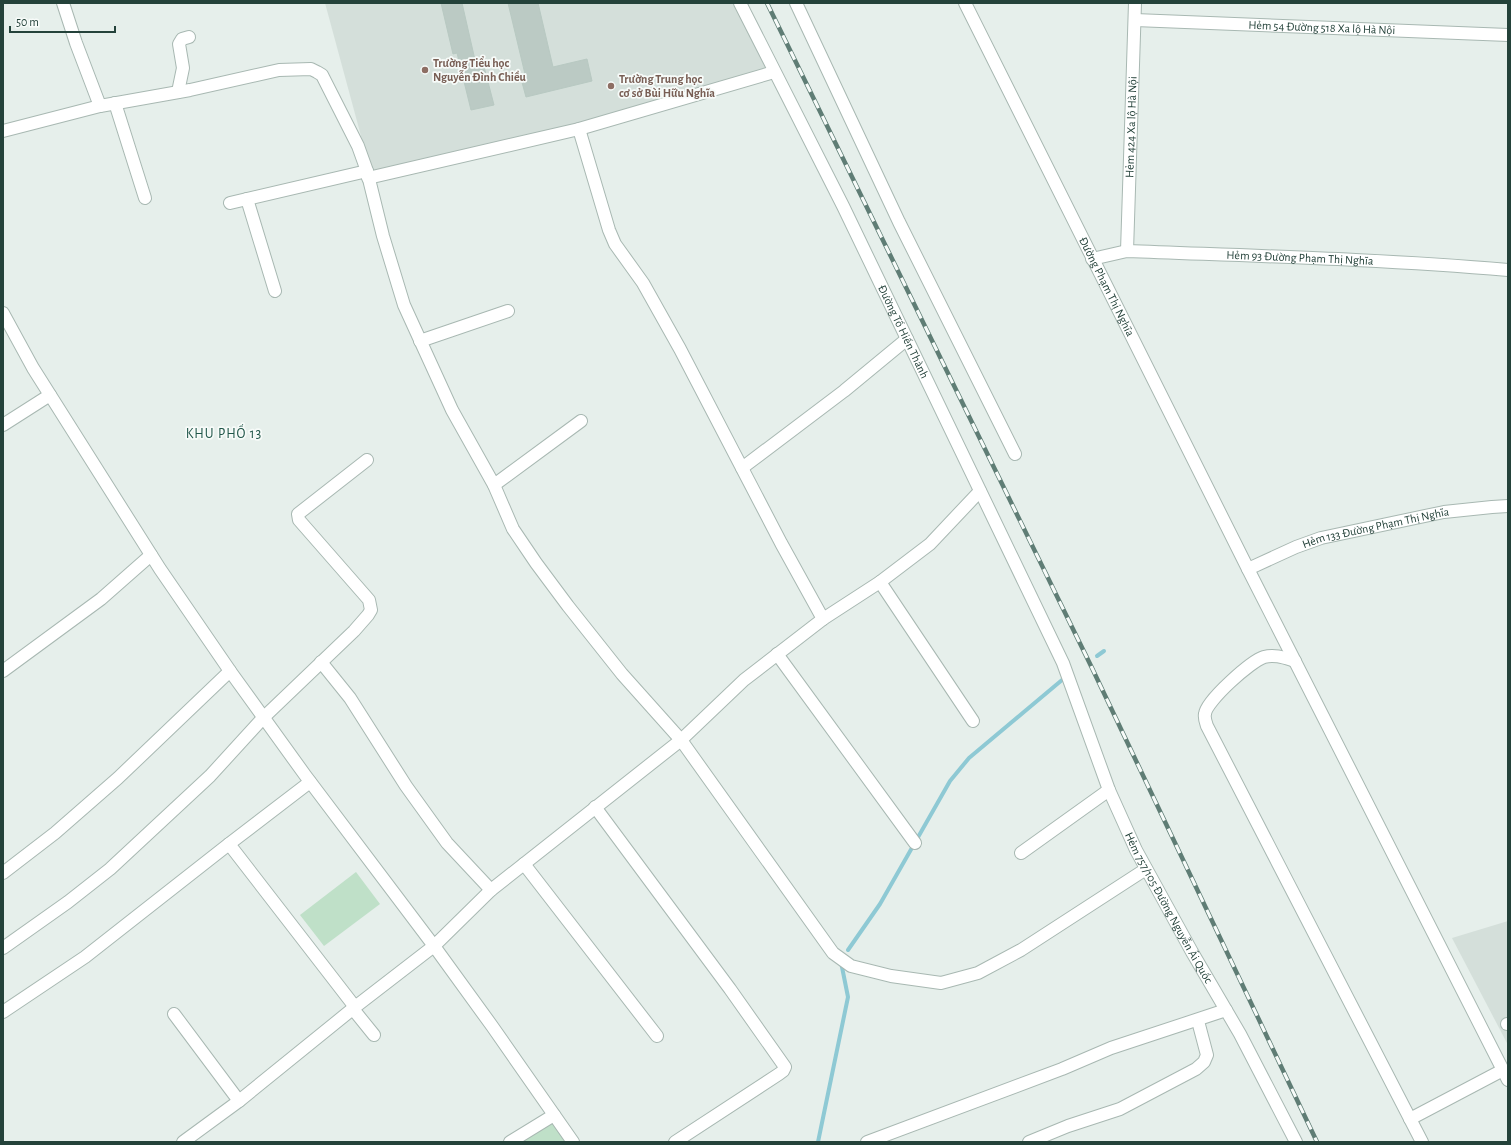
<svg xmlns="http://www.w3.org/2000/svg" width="1511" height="1145" font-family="'Alegreya Sans',sans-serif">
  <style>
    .built { fill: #d4dfda }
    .green { fill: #bfe0c8 }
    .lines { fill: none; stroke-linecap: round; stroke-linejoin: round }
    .stream { stroke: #8ec9d4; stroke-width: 4 }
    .building { fill: #bbcac4; stroke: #b8c9c2 }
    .minor-casing { stroke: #a8b8b2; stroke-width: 14 }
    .minor { stroke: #fff; stroke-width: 12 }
    .rail-casing { stroke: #5f7d75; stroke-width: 4.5 }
    .rail { stroke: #f7fbf9; stroke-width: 3; stroke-dasharray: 9; stroke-linecap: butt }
    .education-dot { fill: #8d6e63; stroke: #f7fbf9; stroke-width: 1.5 }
    .labels { text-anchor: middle; stroke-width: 3.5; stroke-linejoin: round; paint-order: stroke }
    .street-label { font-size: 12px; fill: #24423a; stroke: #f7fbf9 }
    .education-label { font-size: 12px; font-weight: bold; fill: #785e54; stroke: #f7fbf9; text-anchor: start }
    .quarter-label { font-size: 14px; letter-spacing: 1px; fill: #1f5548; stroke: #f7fbf9 }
  </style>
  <rect width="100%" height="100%" fill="#e6efeb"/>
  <g class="built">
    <polygon points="325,3 734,3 767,69 578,125 371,173"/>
    <polygon points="1508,921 1508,1045 1452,938"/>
  </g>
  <g class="green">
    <polygon points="356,872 380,904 324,946 300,915"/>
    <polygon points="553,1121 567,1142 520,1142"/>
  </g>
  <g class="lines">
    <g class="stream">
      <polyline points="1097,656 1104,651"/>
      <polyline points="848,950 880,904 950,781 969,758 1062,680"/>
      <polyline points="818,1142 848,997 841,962"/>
    </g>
  </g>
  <g class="building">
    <polygon points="441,3 462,3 475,60 482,59 494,105 471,110 457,53 453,54"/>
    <polygon points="508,3 538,3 553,67 587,59 592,81 526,97 520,75 525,74"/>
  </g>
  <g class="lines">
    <defs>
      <g id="minor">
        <polyline points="63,3 76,43 100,106"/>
        <path id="s1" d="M740,3L843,206L1063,663L1109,790L1136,850L1192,952L1240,1034L1296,1142"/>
        <polyline points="796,3 899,222 1015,454"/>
        <path id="s2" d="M965,3L1248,569L1508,1080"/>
        <path id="s3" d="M1135,20C1259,26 1384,29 1508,35"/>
        <polyline points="178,92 183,68 179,44 182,39 189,37"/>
        <polyline points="115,103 145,198"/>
        <polyline points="579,129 609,230 615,244 643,283 680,349 781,543 823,619"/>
        <polyline points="3,131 100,106 190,90 279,70 311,69 317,72 322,75 358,146 367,171 383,236 404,305 452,410 494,485 513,529 536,563 568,606 622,674 681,740 833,953 851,966 891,976 941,983 978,973 1021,950 1146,869"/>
        <polyline points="368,178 579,129 774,72"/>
        <polyline points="247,199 275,291"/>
        <polyline points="230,203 367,171"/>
        <path id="s4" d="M1127,251L1135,3"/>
        <path id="s5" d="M1092,259L1127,251C1254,256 1381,259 1508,270"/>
        <polyline points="3,313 33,368 160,569 230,671 305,775 434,946 492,1026 573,1142"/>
        <polyline points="420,341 508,311"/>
        <polyline points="3,425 50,395"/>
        <polyline points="742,468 844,391 907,339"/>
        <polyline points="494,485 581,421"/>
        <path id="s6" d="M1248,569L1296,547L1321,538L1444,512L1492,507L1508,506"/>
        <polyline points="880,582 973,721"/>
        <polyline points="777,654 915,843"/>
        <path d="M1295,661C1285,658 1275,654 1264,657C1251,661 1206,701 1205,714C1204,718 1206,723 1207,726L1422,1142"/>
        <polyline points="321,662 350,698 406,786 447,843 491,890"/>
        <polyline points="3,671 101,599 151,555"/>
        <polyline points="310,782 229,844 355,1007"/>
        <polyline points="595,807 730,989 785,1067 783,1071 779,1074 675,1142"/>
        <polyline points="1021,853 1109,790"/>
        <polyline points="524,864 657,1036"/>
        <polyline points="3,873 55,833 118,778 230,671"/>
        <polyline points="3,948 68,902 110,869 210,776 263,718 354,631 368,615 371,610 369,600 299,520 298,514 367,460"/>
        <polyline points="353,1009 374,1035"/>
        <polyline points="3,1012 85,957 229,844"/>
        <polyline points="174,1014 239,1101"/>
        <polyline points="1507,1024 1508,1024"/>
        <polyline points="1410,1119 1503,1070"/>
        <polyline points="183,1142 239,1101 355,1007 434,946 491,890 681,740 744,680 823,619 880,582 930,544 980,491"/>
        <polyline points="510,1142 554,1115"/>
        <polyline points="867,1142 1062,1069 1111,1048 1226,1010"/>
        <polyline points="1029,1142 1068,1126 1120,1109 1196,1069 1204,1062 1207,1055 1198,1021"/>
      </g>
    </defs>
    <use href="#minor" class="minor-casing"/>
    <use href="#minor" class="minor"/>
    <defs>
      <polyline id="rail" points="767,3 1092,668 1317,1142"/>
    </defs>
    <use href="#rail" class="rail-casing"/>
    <use href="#rail" class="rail"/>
  </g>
  <g class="education-dot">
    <circle cx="425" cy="70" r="4"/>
    <circle cx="611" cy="86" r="4"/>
  </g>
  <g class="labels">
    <g class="street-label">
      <text dy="4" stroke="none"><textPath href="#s3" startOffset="187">Hẻm 54 Đường 518 Xa lộ Hà Nội</textPath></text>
      <text dy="4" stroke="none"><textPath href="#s4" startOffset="124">Hẻm 424 Xa lộ Hà Nội</textPath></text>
      <text dy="4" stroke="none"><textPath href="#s5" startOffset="209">Hẻm 93 Đường Phạm Thị Nghĩa</textPath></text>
      <text dy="4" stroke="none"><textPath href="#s2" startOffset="317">Đường Phạm Thị Nghĩa</textPath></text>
      <text dy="4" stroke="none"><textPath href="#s1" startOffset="367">Đường Tố Hiến Thành</textPath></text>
      <text dy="4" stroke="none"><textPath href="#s6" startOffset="135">Hẻm 133 Đường Phạm Thị Nghĩa</textPath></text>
      <text dy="4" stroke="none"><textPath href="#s1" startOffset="1002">Hẻm 757/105 Đường Nguyễn Ái Quốc</textPath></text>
    </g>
    <g class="education-label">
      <text x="433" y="67">Trường Tiểu học<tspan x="433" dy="14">Nguyễn Đình Chiều</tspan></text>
      <text x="619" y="83">Trường Trung học<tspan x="619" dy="14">cơ sở Bùi Hữu Nghĩa</tspan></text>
    </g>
    <g class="quarter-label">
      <text x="224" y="438">KHU PHỐ 13</text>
    </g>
  </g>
  <rect width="1511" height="1145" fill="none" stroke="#24423a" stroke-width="8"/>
  <path d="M10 26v6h105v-6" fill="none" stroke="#24423a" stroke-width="2"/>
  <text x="16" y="26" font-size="12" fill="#24423a" stroke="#f7fbf9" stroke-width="3" paint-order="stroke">50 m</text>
</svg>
